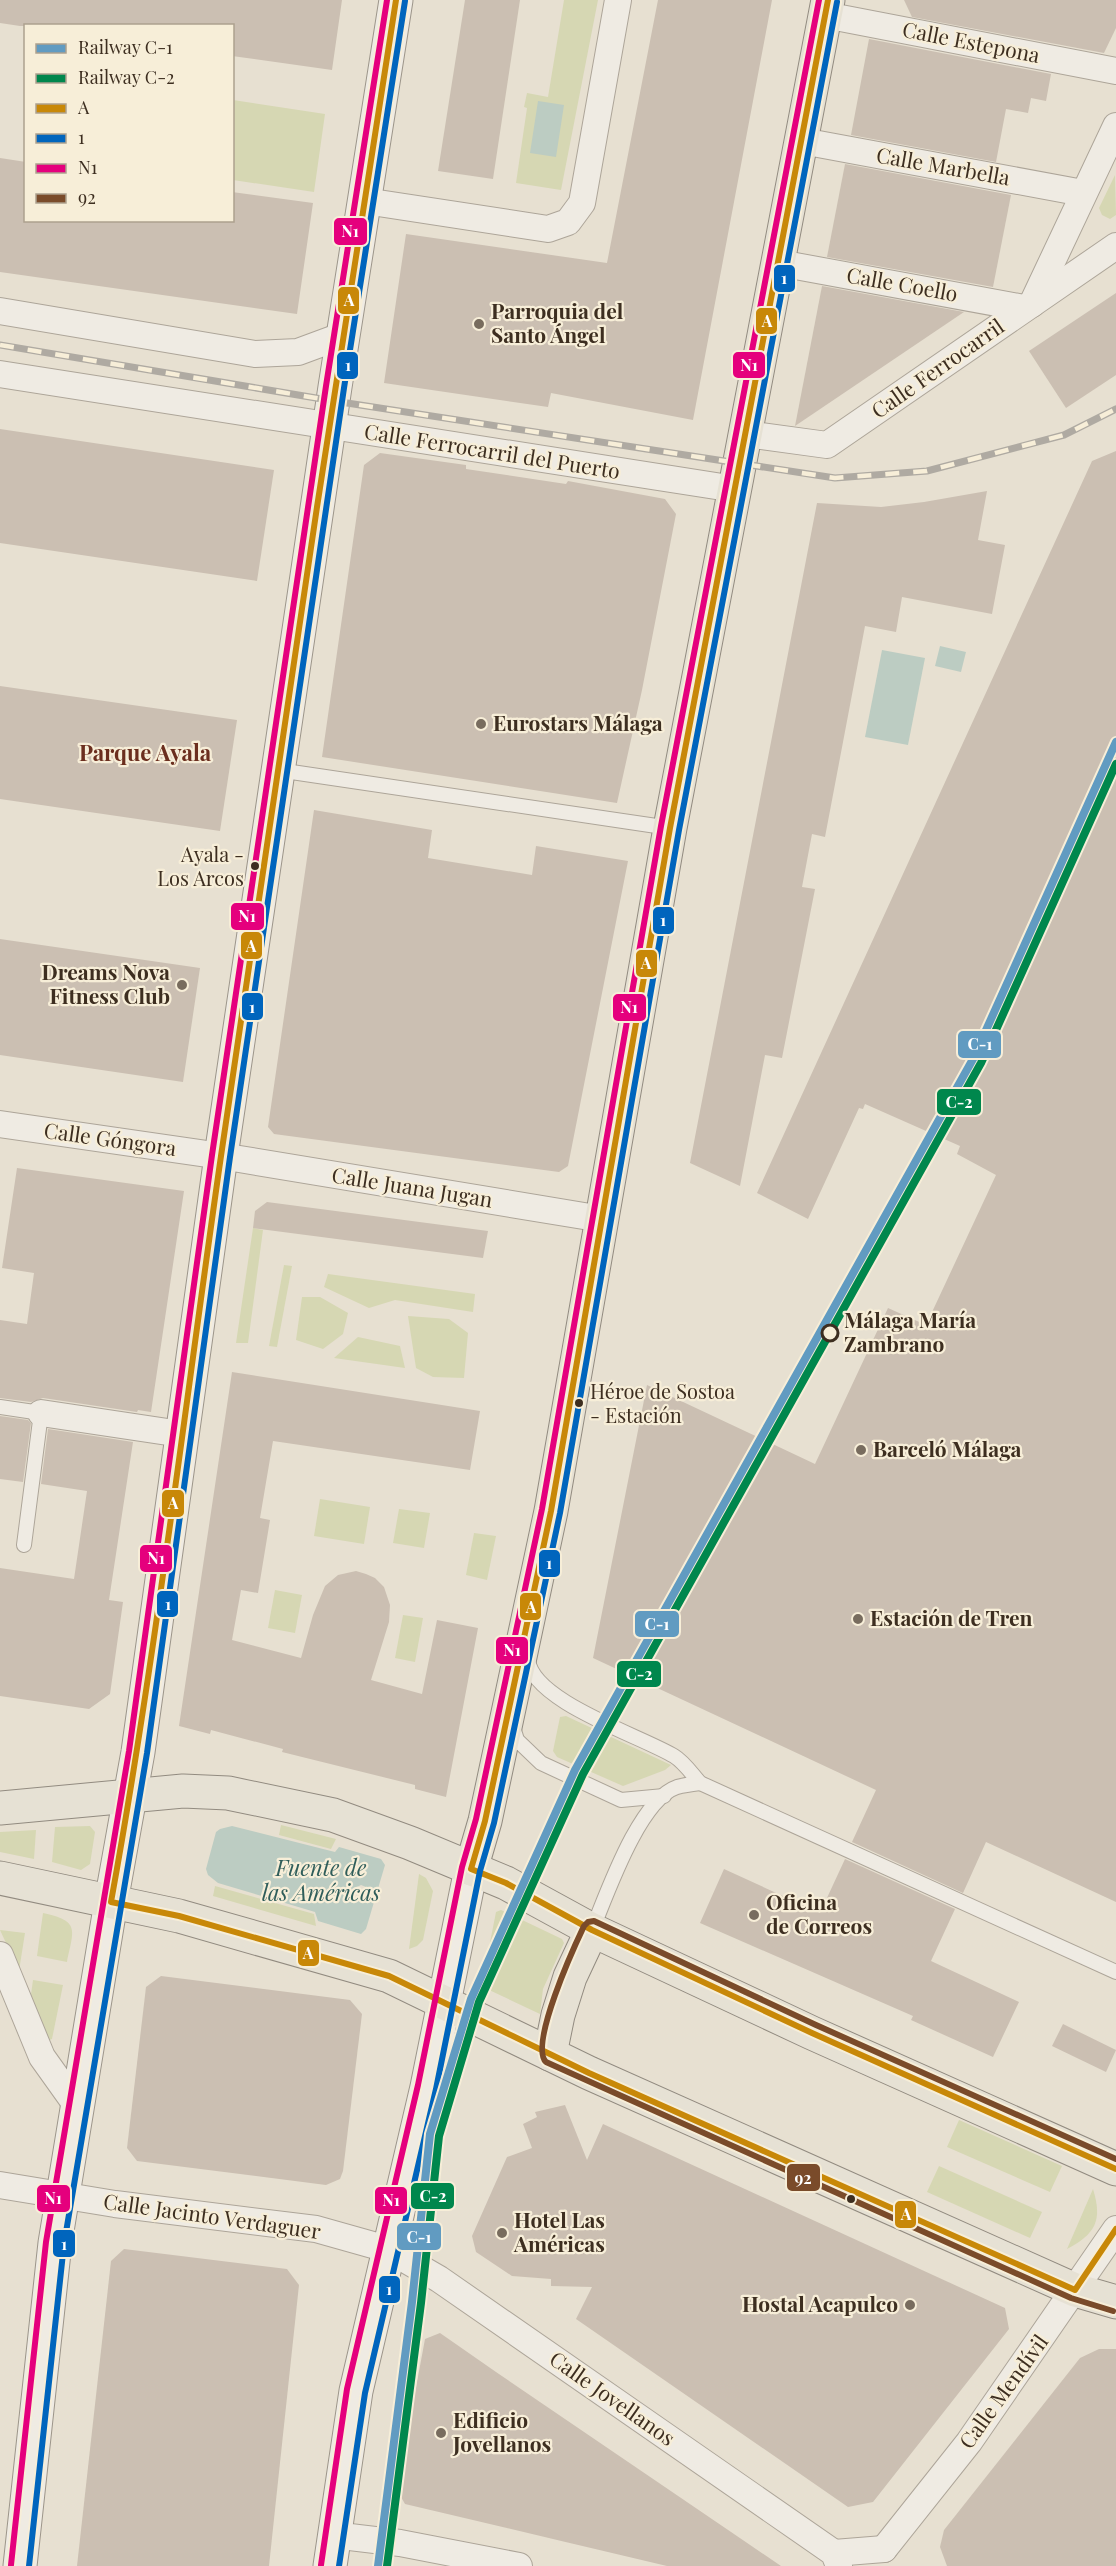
<svg xmlns="http://www.w3.org/2000/svg" width="1116" height="2566" font-family="'Playfair Display',serif">
  <style>
    .green { fill: #d6d7b3 }
    .water { fill: #bcccc2; fill-rule: evenodd }
    .building { fill: #cbbfb2 }
    .lines { fill: none; stroke-linecap: round; stroke-linejoin: round }
    .lane-casing { stroke: #ada599; stroke-width: 16 }
    .street-casing { stroke: #ada599; stroke-width: 28 }
    .secondary-casing { stroke: #9c958a; stroke-width: 35 }
    .primary-casing { stroke: #928b80; stroke-width: 35 }
    .lane { stroke: #efebe3; stroke-width: 14 }
    .street { stroke: #efebe3; stroke-width: 26 }
    .secondary { stroke: #efebe3; stroke-width: 33 }
    .primary { stroke: #e6e1d4; stroke-width: 33 }
    .rail-casing { stroke: #afaaa2; stroke-width: 7 }
    .rail { stroke: #f7eed8; stroke-width: 4.5; stroke-dasharray: 14; stroke-linecap: butt }
    .bus-1-casing { stroke: #f7eed8; stroke-width: 10 }
    .bus-2-casing { stroke: #f7eed8; stroke-width: 10 }
    .bus-3-casing { stroke: #f7eed8; stroke-width: 10 }
    .bus-4-casing { stroke: #f7eed8; stroke-width: 10 }
    .bus-1 { stroke: #c88808; stroke-width: 6 }
    .bus-2 { stroke: #0065bd; stroke-width: 6 }
    .bus-3 { stroke: #e5007d; stroke-width: 6 }
    .bus-4 { stroke: #7a4b2a; stroke-width: 6 }
    .rail-1-casing { stroke: #f7eed8; stroke-width: 12 }
    .rail-2-casing { stroke: #f7eed8; stroke-width: 12 }
    .rail-1 { stroke: #619bc1; stroke-width: 8 }
    .rail-2 { stroke: #00874d; stroke-width: 8 }
    .poi-dot { fill: #786c5e; stroke: #f7eed8; stroke-width: 2 }
    .bus-dot { fill: #3d2e20; stroke: #f7eed8; stroke-width: 2 }
    .stop-dot { fill: #f7eed8; stroke: #3d2e20; stroke-width: 3 }
    .labels { text-anchor: middle; stroke-width: 4.5; stroke-linejoin: round; paint-order: stroke }
    .bus-label { font-size: 20px; fill: #3d2e20; stroke: #f7eed8; text-anchor: end }
    .street-label { font-size: 21px; fill: #3d2e20; stroke: #f7eed8 }
    .poi-label { font-size: 21px; font-weight: bold; fill: #3d2e20; stroke: #f7eed8; text-anchor: start }
    .stop-label { font-size: 21px; font-weight: bold; fill: #3d2e20; stroke: #f7eed8; text-anchor: start }
    .neighbourhood-label { font-size: 22px; font-weight: bold; fill: #6b2e1e; stroke: #f7eed8 }
    .water-label { font-size: 22px; font-style: italic; fill: #2f5d5a; stroke: #f7eed8 }
    .line-badge { stroke: #f7eed8; stroke-width: 2 }
    .badge-label { font-size: 16px; text-anchor: middle; font-weight: bold; fill: #fff }
  </style>
  <rect width="100%" height="100%" fill="#e7e0d1"/>
  <g class="green">
    <polygon points="564,0 598,0 561,190 516,183 527,108 524,107 527,93 548,97"/>
    <polygon points="233,100 325,114 314,192 233,180"/>
    <polygon points="1115,175 1116,215 1110,219 1102,215 1099,208"/>
    <polygon points="253,1228 263,1230 248,1343 236,1343"/>
    <polygon points="284,1265 292,1266 277,1347 269,1346"/>
    <polygon points="328,1274 475,1294 473,1312 395,1300 369,1308 324,1287"/>
    <polygon points="302,1297 320,1297 348,1313 343,1334 323,1349 296,1340"/>
    <polygon points="408,1316 449,1319 468,1333 464,1378 433,1377 416,1368"/>
    <polygon points="358,1337 400,1346 405,1368 334,1358"/>
    <polygon points="320,1499 370,1507 364,1544 314,1536"/>
    <polygon points="399,1509 430,1513 424,1548 393,1543"/>
    <polygon points="474,1533 496,1536 487,1580 466,1575"/>
    <polygon points="275,1590 302,1595 295,1633 268,1628"/>
    <polygon points="403,1615 423,1618 415,1662 395,1658"/>
    <polygon points="566,1716 671,1765 665,1770 623,1786 557,1757 553,1751 560,1717"/>
    <polygon points="281,1825 336,1839 331,1849 279,1835"/>
    <polygon points="90,1826 95,1832 90,1864 81,1870 52,1862 55,1827"/>
    <polygon points="36,1830 34,1859 0,1852 0,1832"/>
    <polygon points="419,1874 426,1878 433,1891 423,1940 417,1946 409,1949"/>
    <polygon points="215,1886 314,1914 316,1926 213,1896"/>
    <polygon points="501,1910 562,1939 564,1943 543,1989 540,2014 487,1989 482,1983 496,1912"/>
    <path d="M43,1913C80,1921 74,1929 67,1962L37,1956Z"/>
    <polygon points="0,1930 25,1933 19,1971"/>
    <polygon points="33,1980 63,1985 52,2039 47,2041 29,2009"/>
    <polygon points="959,2120 1062,2166 1050,2192 947,2147"/>
    <polygon points="939,2166 1042,2212 1030,2238 927,2192"/>
    <path d="M1093,2189C1103,2221 1095,2234 1067,2249Z"/>
  </g>
  <g class="water">
    <polygon points="538,101 564,105 556,157 530,153"/>
    <polygon points="940,646 966,652 961,672 935,666"/>
    <polygon points="882,650 925,658 908,745 865,737"/>
    <path d="M232,1826L335,1852L339,1847L381,1859L385,1865L366,1929L361,1934L318,1921L315,1912L218,1883L208,1875L206,1869L216,1832L220,1829ZM361,1885L371,1889L372,1896L369,1902L363,1903L354,1896L357,1887Z"/>
  </g>
  <g class="building">
    <polygon points="0,0 342,0 332,70 232,56 232,26 20,26 0,23"/>
    <polygon points="465,0 520,0 493,179 438,171"/>
    <polygon points="658,0 772,0 693,420 551,393 548,407 384,383 406,234 607,263"/>
    <polygon points="904,0 1116,0 1116,28 1104,53 912,17"/>
    <polygon points="869,39 1051,74 1046,101 1031,98 1028,113 1006,109 996,162 851,135"/>
    <polygon points="0,158 26,162 26,220 232,220 232,192 313,203 297,314 0,272"/>
    <polygon points="845,164 1011,195 993,287 827,257"/>
    <polygon points="822,286 964,312 795,426"/>
    <polygon points="1116,293 1116,375 1066,408 1029,351"/>
    <polygon points="0,429 274,470 257,581 0,543"/>
    <polygon points="1116,451 1116,1902 986,1842 963,1893 852,1842 876,1790 593,1658 647,1385 815,1464 888,1308 926,1325 996,1175 957,1154 960,1146 865,1104 863,1109 859,1108 808,1219 757,1193 1092,461"/>
    <polygon points="380,453 466,465 466,469 566,484 568,481 665,499 676,514 642,690 617,803 322,757 364,465"/>
    <polygon points="987,491 978,540 1005,545 992,614 902,597 896,632 865,626 825,837 812,834 802,887 815,889 782,1058 765,1055 740,1186 690,1163 817,503 881,507 924,502"/>
    <polygon points="0,686 237,720 220,831 0,799"/>
    <polygon points="314,810 432,830 428,858 532,875 536,846 628,861 568,1166 559,1172 274,1134 268,1127"/>
    <polygon points="0,939 200,968 183,1082 0,1055"/>
    <polygon points="17,1168 184,1191 151,1412 138,1410 137,1412 43,1398 31,1402 0,1398 0,1320 27,1324 34,1273 2,1268"/>
    <polygon points="267,1202 488,1231 483,1258 253,1228 255,1211"/>
    <polygon points="232,1372 480,1411 470,1470 273,1441 260,1518 270,1520 258,1593 241,1590 232,1640 301,1658 313,1615 325,1586 338,1575 356,1571 366,1574 375,1578 384,1587 390,1605 389,1622 371,1680 422,1694 437,1620 478,1628 446,1797 415,1789 415,1785 282,1752 283,1749 211,1730 210,1734 179,1726"/>
    <polygon points="0,1416 28,1420 31,1423 23,1482 0,1479"/>
    <polygon points="48,1429 133,1442 109,1600 123,1602 110,1694 89,1709 0,1696 0,1568 74,1579 87,1491 41,1484"/>
    <polygon points="845,1859 955,1909 931,1961 1019,2002 993,2057 911,2020 913,2016 700,1923 724,1869 820,1913"/>
    <polygon points="161,1976 350,2000 362,2014 343,2171 340,2179 326,2185 137,2161 127,2148 146,1987"/>
    <polygon points="1063,2024 1116,2050 1106,2072 1052,2046"/>
    <polygon points="565,2105 587,2160 603,2124 1005,2308 1009,2329 873,2502 848,2507 576,2319 592,2287 551,2286 551,2279 512,2276 476,2252 472,2236 507,2157 532,2148 523,2124 537,2117 535,2112"/>
    <polygon points="124,2249 287,2269 299,2285 269,2566 77,2566 111,2261"/>
    <polygon points="440,2333 496,2372 781,2566 667,2566 405,2504 397,2490 425,2339"/>
    <polygon points="1099,2349 1116,2349 1116,2566 947,2566 940,2547 944,2530 1080,2358"/>
  </g>
  <g class="lines">
    <defs>
      <g id="lane">
        <polyline points="278,770 670,828"/>
        <polyline points="0,1407 41,1413 24,1545"/>
        <path d="M528,1659C531,1701 641,1736 674,1756C684,1762 692,1774 700,1783L1116,1972"/>
        <polyline points="512,1724 517,1740 541,1763 621,1800 664,1796"/>
        <path d="M592,1930C607,1894 639,1800 677,1787C684,1785 692,1784 700,1783"/>
      </g>
      <g id="street">
        <polyline points="825,15 1116,71"/>
        <polyline points="802,141 1083,193"/>
        <polyline points="365,201 548,229 568,222 582,203 618,0"/>
        <polyline points="779,263 1024,308"/>
        <polyline points="1032,304 1116,126"/>
        <polyline points="0,311 255,354 298,352 344,335"/>
        <polyline points="0,374 735,489"/>
        <polyline points="746,434 827,445 1116,246"/>
        <polyline points="0,1124 221,1156 602,1219"/>
        <polyline points="41,1413 181,1434"/>
        <polyline points="0,1955 42,2057 77,2106"/>
        <polyline points="0,2185 115,2204 316,2229 387,2249 439,2279 834,2553 839,2566"/>
        <polyline points="333,2535 400,2543 519,2566"/>
        <polyline points="884,2549 969,2442 1116,2229"/>
        <polyline points="834,2553 884,2549"/>
      </g>
      <g id="secondary">
        <polyline points="20,2566 55,2243 111,1902 138,1752 221,1156 335,387 396,0"/>
        <polyline points="330,2566 356,2391 427,2087 471,1869"/>
      </g>
      <g id="primary">
        <polyline points="0,1808 183,1791 228,1793 333,1815 410,1843 506,1883 592,1930 812,2033 1116,2169"/>
        <polyline points="471,1869 485,1821 551,1511 670,828 828,0"/>
        <polyline points="0,1878 179,1916 389,1976 589,2073 1075,2290 1116,2302"/>
        <polyline points="550,2054 558,2015 570,1977 592,1930"/>
      </g>
    </defs>
    <use href="#lane" class="lane-casing"/>
    <use href="#street" class="street-casing"/>
    <use href="#secondary" class="secondary-casing"/>
    <use href="#primary" class="primary-casing"/>
    <use href="#lane" class="lane"/>
    <use href="#street" class="street"/>
    <use href="#secondary" class="secondary"/>
    <use href="#primary" class="primary"/>
    <defs>
      <polyline id="rail" points="0,345 334,401 835,478 927,471 1064,435 1116,409"/>
    </defs>
    <use href="#rail" class="rail-casing"/>
    <use href="#rail" class="rail"/>
    <defs>
      <g id="bus-1">
        <path d="M396,0C335,385 276,770 221,1156C185,1405 156,1655 111,1902L179,1916L389,1976L589,2073L1075,2290L1116,2229"/>
        <polyline points="828,0 670,828 551,1511 485,1821 471,1869 506,1883 592,1930 812,2033 1116,2169"/>
      </g>
      <g id="bus-2">
        <polyline points="29,2566 64,2244 147,1753 230,1157 344,388 405,1"/>
        <polyline points="339,2566 365,2393 436,2089 480,1871 494,1823 560,1513 679,830 837,2"/>
      </g>
      <g id="bus-3">
        <polyline points="11,2565 46,2242 129,1751 212,1155 326,386 387,0"/>
        <polyline points="321,2565 347,2389 418,2085 462,1867 476,1819 542,1509 661,826 819,0"/>
      </g>
      <path id="bus-4" d="M1113,2311L1071,2298L546,2062C529,2045 574,1947 584,1926L588,1922L594,1921L816,2025L1116,2159"/>
    </defs>
    <use href="#bus-1" class="bus-1-casing"/>
    <use href="#bus-2" class="bus-2-casing"/>
    <use href="#bus-3" class="bus-3-casing"/>
    <use href="#bus-4" class="bus-4-casing"/>
    <use href="#bus-1" class="bus-1"/>
    <use href="#bus-2" class="bus-2"/>
    <use href="#bus-3" class="bus-3"/>
    <use href="#bus-4" class="bus-4"/>
    <defs>
      <polyline id="rail-1" points="378,2566 412,2302 430,2134 471,1999 575,1770 973,1059 1116,742"/>
      <polyline id="rail-2" points="387,2566 421,2303 439,2136 479,2002 583,1774 981,1063 1116,764"/>
    </defs>
    <use href="#rail-1" class="rail-1-casing"/>
    <use href="#rail-2" class="rail-2-casing"/>
    <use href="#rail-1" class="rail-1"/>
    <use href="#rail-2" class="rail-2"/>
  </g>
  <g class="poi-dot">
    <circle cx="479" cy="324" r="6"/>
    <circle cx="481" cy="724" r="6"/>
    <circle cx="182" cy="985" r="6"/>
    <circle cx="861" cy="1450" r="6"/>
    <circle cx="858" cy="1619" r="6"/>
    <circle cx="754" cy="1915" r="6"/>
    <circle cx="502" cy="2233" r="6"/>
    <circle cx="910" cy="2305" r="6"/>
    <circle cx="441" cy="2433" r="6"/>
  </g>
  <g class="bus-dot">
    <circle cx="255" cy="866" r="5"/>
    <circle cx="579" cy="1403" r="5"/>
    <circle cx="851" cy="2199" r="5"/>
  </g>
  <circle class="stop-dot" cx="830" cy="1333" r="8"/>
  <g class="labels">
    <g class="bus-label">
      <text x="244" y="862">Ayala -<tspan x="244" dy="24">Los Arcos</tspan></text>
      <text x="590" y="1399" text-anchor="start">Héroe de Sostoa<tspan x="590" dy="24">- Estación</tspan></text>
    </g>
    <g class="street-label">
      <text transform="translate(971 43) rotate(11)" y="7">Calle Estepona</text>
      <text transform="translate(943 167) rotate(10)" y="7">Calle Marbella</text>
      <text transform="translate(902 285) rotate(10)" y="7">Calle Coello</text>
      <text transform="translate(938 369) rotate(-35)" y="7">Calle Ferrocarril</text>
      <text transform="translate(492 452) rotate(9)" y="7">Calle Ferrocarril del Puerto</text>
      <text transform="translate(110 1140) rotate(8)" y="7">Calle Góngora</text>
      <text transform="translate(412 1188) rotate(9)" y="7">Calle Juana Jugan</text>
      <text transform="translate(212 2217) rotate(8)" y="7">Calle Jacinto Verdaguer</text>
      <text transform="translate(1004 2392) rotate(-54)" y="7">Calle Mendívil</text>
      <text transform="translate(612 2399) rotate(35)" y="7">Calle Jovellanos</text>
    </g>
    <g class="poi-label">
      <text x="491" y="319">Parroquia del<tspan x="491" dy="24">Santo Ángel</tspan></text>
      <text x="493" y="731">Eurostars Málaga</text>
      <text x="170" y="980" text-anchor="end">Dreams Nova<tspan x="170" dy="24">Fitness Club</tspan></text>
      <text x="873" y="1457">Barceló Málaga</text>
      <text x="870" y="1626">Estación de Tren</text>
      <text x="766" y="1910">Oficina<tspan x="766" dy="24">de Correos</tspan></text>
      <text x="514" y="2228">Hotel Las<tspan x="514" dy="24">Américas</tspan></text>
      <text x="898" y="2312" text-anchor="end">Hostal Acapulco</text>
      <text x="453" y="2428">Edificio<tspan x="453" dy="24">Jovellanos</tspan></text>
    </g>
    <g class="stop-label">
      <text x="844" y="1328">Málaga María<tspan x="844" dy="24">Zambrano</tspan></text>
    </g>
    <g class="neighbourhood-label">
      <text x="145" y="761">Parque Ayala</text>
    </g>
    <g class="water-label">
      <text x="321" y="1876">Fuente de<tspan x="321" dy="25">las Américas</tspan></text>
    </g>
  </g>
  <g class="line-badge">
    <rect x="333" y="217" width="35" height="29" rx="6" fill="#e5007d"/>
    <rect x="773" y="264" width="23" height="29" rx="6" fill="#0065bd"/>
    <rect x="337" y="286" width="23" height="29" rx="6" fill="#c88808"/>
    <rect x="755" y="307" width="23" height="28" rx="6" fill="#c88808"/>
    <rect x="732" y="351" width="34" height="28" rx="6" fill="#e5007d"/>
    <rect x="336" y="351" width="23" height="29" rx="6" fill="#0065bd"/>
    <rect x="230" y="902" width="35" height="29" rx="6" fill="#e5007d"/>
    <rect x="652" y="906" width="23" height="29" rx="6" fill="#0065bd"/>
    <rect x="240" y="931" width="23" height="29" rx="6" fill="#c88808"/>
    <rect x="635" y="949" width="23" height="29" rx="6" fill="#c88808"/>
    <rect x="241" y="992" width="23" height="29" rx="6" fill="#0065bd"/>
    <rect x="612" y="993" width="35" height="29" rx="6" fill="#e5007d"/>
    <rect x="957" y="1030" width="45" height="29" rx="6" fill="#619bc1"/>
    <rect x="936" y="1088" width="46" height="28" rx="6" fill="#00874d"/>
    <rect x="161" y="1489" width="24" height="29" rx="6" fill="#c88808"/>
    <rect x="139" y="1544" width="34" height="29" rx="6" fill="#e5007d"/>
    <rect x="538" y="1549" width="23" height="29" rx="6" fill="#0065bd"/>
    <rect x="156" y="1590" width="23" height="28" rx="6" fill="#0065bd"/>
    <rect x="519" y="1592" width="23" height="29" rx="6" fill="#c88808"/>
    <rect x="634" y="1610" width="46" height="28" rx="6" fill="#619bc1"/>
    <rect x="495" y="1636" width="34" height="29" rx="6" fill="#e5007d"/>
    <rect x="616" y="1660" width="46" height="28" rx="6" fill="#00874d"/>
    <rect x="297" y="1939" width="23" height="28" rx="6" fill="#c88808"/>
    <rect x="786" y="2163" width="35" height="29" rx="6" fill="#7a4b2a"/>
    <rect x="410" y="2182" width="45" height="28" rx="6" fill="#00874d"/>
    <rect x="36" y="2184" width="35" height="29" rx="6" fill="#e5007d"/>
    <rect x="374" y="2186" width="34" height="29" rx="6" fill="#e5007d"/>
    <rect x="894" y="2200" width="23" height="29" rx="6" fill="#c88808"/>
    <rect x="396" y="2222" width="46" height="29" rx="6" fill="#619bc1"/>
    <rect x="52" y="2229" width="24" height="29" rx="6" fill="#0065bd"/>
    <rect x="378" y="2275" width="23" height="29" rx="6" fill="#0065bd"/>
  </g>
  <g class="badge-label">
    <text x="350" y="237">N1</text>
    <text x="784" y="284">1</text>
    <text x="349" y="306">A</text>
    <text x="767" y="327">A</text>
    <text x="749" y="371">N1</text>
    <text x="348" y="371">1</text>
    <text x="247" y="922">N1</text>
    <text x="663" y="926">1</text>
    <text x="251" y="952">A</text>
    <text x="646" y="969">A</text>
    <text x="252" y="1013">1</text>
    <text x="629" y="1013">N1</text>
    <text x="980" y="1050">C-1</text>
    <text x="959" y="1108">C-2</text>
    <text x="173" y="1509">A</text>
    <text x="156" y="1564">N1</text>
    <text x="549" y="1569">1</text>
    <text x="168" y="1610">1</text>
    <text x="531" y="1613">A</text>
    <text x="657" y="1630">C-1</text>
    <text x="512" y="1656">N1</text>
    <text x="639" y="1680">C-2</text>
    <text x="308" y="1959">A</text>
    <text x="803" y="2184">92</text>
    <text x="433" y="2202">C-2</text>
    <text x="53" y="2204">N1</text>
    <text x="391" y="2206">N1</text>
    <text x="906" y="2220">A</text>
    <text x="419" y="2243">C-1</text>
    <text x="64" y="2250">1</text>
    <text x="389" y="2295">1</text>
  </g>
  <rect x="24" y="24" width="210" height="198" fill="#f7eed8" stroke="#ada18e" stroke-width="1.5"/>
  <rect x="36" y="44" width="30" height="9" fill="#619bc1" stroke="#ada18e" stroke-width="1.5"/>
  <text x="78" y="54" font-size="18" fill="#3d2e20">Railway C-1</text>
  <rect x="36" y="74" width="30" height="9" fill="#00874d" stroke="#ada18e" stroke-width="1.5"/>
  <text x="78" y="84" font-size="18" fill="#3d2e20">Railway C-2</text>
  <rect x="36" y="104" width="30" height="9" fill="#c88808" stroke="#ada18e" stroke-width="1.5"/>
  <text x="78" y="114" font-size="18" fill="#3d2e20">A</text>
  <rect x="36" y="134" width="30" height="9" fill="#0065bd" stroke="#ada18e" stroke-width="1.5"/>
  <text x="78" y="144" font-size="18" fill="#3d2e20">1</text>
  <rect x="36" y="164" width="30" height="9" fill="#e5007d" stroke="#ada18e" stroke-width="1.5"/>
  <text x="78" y="174" font-size="18" fill="#3d2e20">N1</text>
  <rect x="36" y="194" width="30" height="9" fill="#7a4b2a" stroke="#ada18e" stroke-width="1.5"/>
  <text x="78" y="204" font-size="18" fill="#3d2e20">92</text>
</svg>
